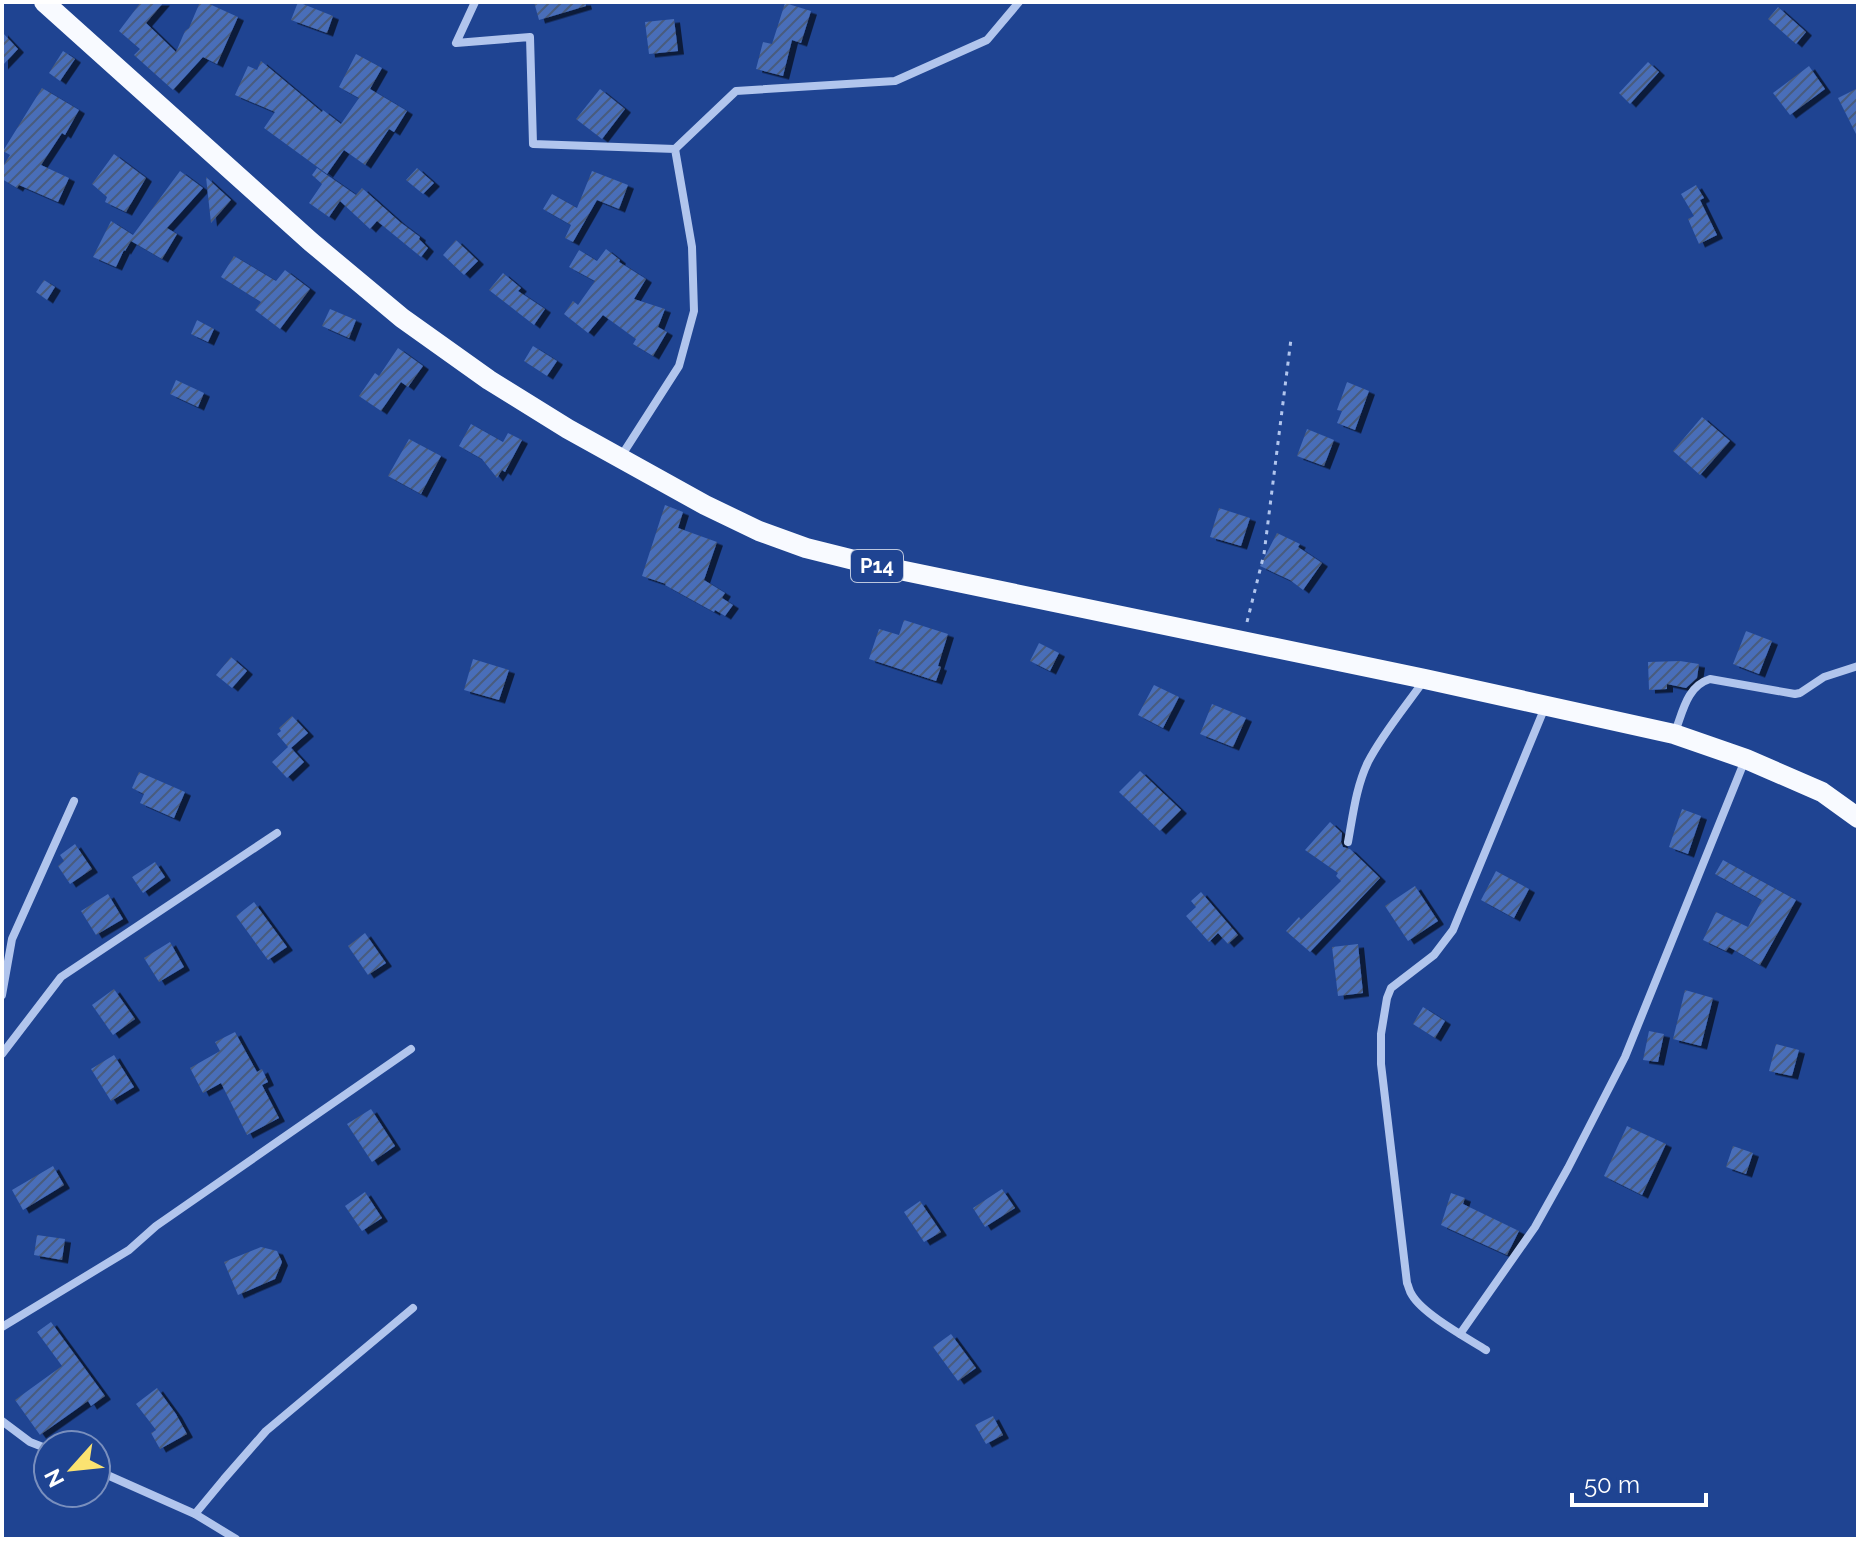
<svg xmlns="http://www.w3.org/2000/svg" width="1860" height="1541" font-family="Raleway,sans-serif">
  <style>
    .building { fill: url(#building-hatch); filter: url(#shadow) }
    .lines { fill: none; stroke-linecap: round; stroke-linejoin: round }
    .path { stroke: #b1c5ed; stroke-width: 3; stroke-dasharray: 4 6; stroke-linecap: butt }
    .minor { stroke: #b1c5ed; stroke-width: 8 }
    .primary { stroke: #f8faff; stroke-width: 20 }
    .labels { text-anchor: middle; stroke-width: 6; stroke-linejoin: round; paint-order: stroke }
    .shield { fill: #1f4492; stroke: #bcc7de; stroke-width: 2 }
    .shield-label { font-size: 20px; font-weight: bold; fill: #fff }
  </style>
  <defs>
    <pattern id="building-hatch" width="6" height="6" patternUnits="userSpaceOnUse" patternTransform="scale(2)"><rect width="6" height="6" fill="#486eb9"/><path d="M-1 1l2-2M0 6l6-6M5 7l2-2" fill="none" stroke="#4a5b7d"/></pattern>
    <filter id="shadow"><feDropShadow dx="6" dy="3.5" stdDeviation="0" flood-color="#0009"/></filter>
  </defs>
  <rect width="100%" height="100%" fill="#1f4492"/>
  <g class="building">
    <polygon points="141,2 164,2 146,23 176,52 185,31 189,28 200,2 205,2 238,17 217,64 203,57 173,90 134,55 140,49 119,31"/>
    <polygon points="298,2 333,16 327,33 291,20"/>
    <polygon points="534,2 585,2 586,6 539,20"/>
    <polygon points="785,3 811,11 801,43 792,40 783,76 756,69 763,42 772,44"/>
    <polygon points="1778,7 1806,32 1796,44 1768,19"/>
    <polygon points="674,19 678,51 649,54 645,22"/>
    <polygon points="2,32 18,49 2,66"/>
    <polygon points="63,51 75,59 60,81 49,73"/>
    <polygon points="356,54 382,68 370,89 407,111 394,132 389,129 365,165 344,150 327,174 264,128 275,112 235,95 248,66 257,70 261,61 322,112 323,110 341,124 359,98 339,87"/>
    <polygon points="1648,62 1659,72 1630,104 1619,93"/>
    <polygon points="1809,66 1825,89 1790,115 1773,93"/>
    <polygon points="42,88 79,110 65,135 62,133 41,165 69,178 58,202 19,185 17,188 2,179 2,168 10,155 3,151"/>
    <polygon points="1858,88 1858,138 1838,98"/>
    <polygon points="600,89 625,109 602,139 576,119"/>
    <polygon points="114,154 146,178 126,212 105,202 107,197 92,184"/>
    <polygon points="317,168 356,195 362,188 400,222 420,237 419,239 428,248 421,257 377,221 370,229 340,201 329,217 309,203 322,184 312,175"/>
    <polygon points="417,168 434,183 423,194 406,180"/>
    <polygon points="180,171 203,188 167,228 177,234 162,259 131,241 125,251 124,250 116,267 93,257 111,221 133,235"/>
    <polygon points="592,171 628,185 619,209 597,200 573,242 565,238 571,225 543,209 552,194 577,208"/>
    <polygon points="206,177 231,200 211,223"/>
    <polygon points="1696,185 1704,198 1700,200 1717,235 1699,244 1688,219 1694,216 1681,194"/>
    <polygon points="456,240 478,261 464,275 443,255"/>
    <polygon points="606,249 620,260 619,262 646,279 634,299 665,309 658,327 667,332 653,356 633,344 636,339 603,315 588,333 564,314 573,301 578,305 595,281 569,267 579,250 597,261"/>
    <polygon points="234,256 276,281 285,270 310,289 280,329 255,310 261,302 221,277"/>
    <polygon points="503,273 521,288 518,291 545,309 534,325 489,290"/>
    <polygon points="44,280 55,287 47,300 36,292"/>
    <polygon points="330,309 356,320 349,338 322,326"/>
    <polygon points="197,320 214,329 208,342 191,334"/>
    <polygon points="533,346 557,361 547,376 524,361"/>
    <polygon points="398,348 423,366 408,387 401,382 381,411 359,396 375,373 379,376"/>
    <polygon points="176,380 204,393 198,407 170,394"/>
    <polygon points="1347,382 1369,391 1355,430 1337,423 1342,411 1337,410"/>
    <polygon points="1702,417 1730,441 1700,475 1673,451"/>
    <polygon points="471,424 503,442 508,433 522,440 505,472 502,470 497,478 482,459 459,446"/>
    <polygon points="1307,429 1334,440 1324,466 1297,456"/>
    <polygon points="409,439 441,456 421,494 388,476"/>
    <polygon points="665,505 683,512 678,528 717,542 704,580 725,593 722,598 733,605 725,616 715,610 714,612 665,585 666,584 642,576"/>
    <polygon points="1219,508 1250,518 1241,546 1210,537"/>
    <polygon points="1277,533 1300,544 1298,547 1322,563 1303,590 1290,580 1260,566"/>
    <polygon points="904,620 948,634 938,666 941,667 936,681 869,659 879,629 899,635"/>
    <polygon points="1746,631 1772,641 1759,674 1733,664"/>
    <polygon points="1039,643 1059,653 1050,671 1030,661"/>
    <polygon points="231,657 247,671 232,688 216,675"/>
    <polygon points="473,659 509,670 499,700 464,690"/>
    <polygon points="1680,661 1699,664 1697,678 1686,688 1667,684 1667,689 1649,690 1648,662"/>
    <polygon points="1154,685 1179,697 1163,728 1138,715"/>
    <polygon points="1212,704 1246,718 1233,747 1200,734"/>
    <polygon points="292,716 308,733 291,748 304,762 287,778 272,762 288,747 277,734 281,731 279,728"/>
    <polygon points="1140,771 1181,810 1160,831 1119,792"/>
    <polygon points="139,772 185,792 174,818 140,803 144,794 132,788"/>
    <polygon points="1682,809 1701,816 1688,854 1669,847"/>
    <polygon points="1330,822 1342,833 1341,842 1343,847 1350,849 1380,878 1310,952 1286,931 1299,917 1301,920 1341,881 1336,876 1338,873 1305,850"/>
    <polygon points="75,844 92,869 70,884 58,866 64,861 60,855"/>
    <polygon points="1723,860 1796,900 1760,965 1729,947 1726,951 1703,940 1716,912 1748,927 1762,900 1715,874"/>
    <polygon points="155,862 165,877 143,893 132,877"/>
    <polygon points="1496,871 1529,889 1514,918 1481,900"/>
    <polygon points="1415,886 1438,921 1408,941 1385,906"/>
    <polygon points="1201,892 1238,935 1228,944 1218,933 1209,942 1186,916 1196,907 1191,901"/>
    <polygon points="108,894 123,919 96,935 81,911"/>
    <polygon points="254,902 287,947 268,960 236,916"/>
    <polygon points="365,933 386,963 368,975 348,946"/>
    <polygon points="170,942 184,967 159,982 144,958"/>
    <polygon points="1358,944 1363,993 1338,996 1332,947"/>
    <polygon points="114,989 135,1019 113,1035 92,1005"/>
    <polygon points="1685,990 1713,998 1701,1046 1673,1039"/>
    <polygon points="1423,1007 1445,1021 1435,1038 1413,1024"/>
    <polygon points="1649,1031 1664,1034 1658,1062 1643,1060"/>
    <polygon points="235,1032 257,1072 262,1069 268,1082 262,1085 279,1118 247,1135 221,1083 203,1093 190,1068 220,1051 215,1042"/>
    <polygon points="1776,1044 1799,1050 1792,1076 1769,1071"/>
    <polygon points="114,1055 134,1087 111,1101 91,1069"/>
    <polygon points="371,1109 395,1146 372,1162 347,1124"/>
    <polygon points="1627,1126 1666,1144 1642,1195 1604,1176"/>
    <polygon points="1733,1146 1753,1153 1746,1174 1726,1167"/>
    <polygon points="53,1166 64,1185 23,1210 12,1190"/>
    <polygon points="1002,1189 1015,1208 985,1227 973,1208"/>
    <polygon points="365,1192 382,1218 362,1231 345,1206"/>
    <polygon points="1451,1193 1465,1198 1463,1204 1519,1231 1507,1255 1441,1225"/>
    <polygon points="920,1201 941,1232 924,1242 904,1212"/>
    <polygon points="37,1235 65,1239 62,1260 34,1255"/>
    <polygon points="261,1247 277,1251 282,1262 275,1279 238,1295 224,1262"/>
    <polygon points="51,1322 105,1396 91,1406 88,1401 40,1435 15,1400 62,1366 37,1332"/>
    <polygon points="951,1334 976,1368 958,1381 933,1347"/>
    <polygon points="157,1388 176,1414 187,1434 160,1449 151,1433 156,1430 136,1404"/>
    <polygon points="993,1416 1003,1435 986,1444 975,1425"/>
  </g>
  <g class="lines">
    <polyline class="path" points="1247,622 1264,554 1291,339"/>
    <g class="minor">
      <polyline points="475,2 456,43 530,37 533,144 675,149 692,247 694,311 679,366 620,458"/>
      <polyline points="675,149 736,91 895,81 987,40 1019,2"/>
      <path d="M1675,732C1683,711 1687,686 1710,679L1795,694L1800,693L1824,677L1858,666"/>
      <path d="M1348,842C1353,815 1356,787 1368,762C1383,733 1406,706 1425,679"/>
      <polyline points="2,995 12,939 74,801"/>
      <polyline points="2,1054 61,977 277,833"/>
      <polyline points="2,1327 129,1250 156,1226 411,1049"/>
      <polyline points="1460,1334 1535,1227 1568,1168 1625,1057 1745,760"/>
      <path d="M1486,1350C1467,1338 1423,1314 1412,1295C1409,1291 1409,1287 1407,1283L1381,1064V1034L1387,998L1391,988L1434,955L1453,930L1545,707"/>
      <polyline points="2,1421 30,1442 48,1449"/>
      <polyline points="96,1470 195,1514 236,1539"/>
      <polyline points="195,1514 224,1479 266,1431 413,1308"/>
    </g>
    <polyline class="primary" points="44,2 311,242 402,318 489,380 568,429 705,505 759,531 806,548 866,563 1425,679 1674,734 1746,759 1822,792 1858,818"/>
  </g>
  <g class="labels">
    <rect class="shield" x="851" y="550" width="52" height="32" rx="6"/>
    <g class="shield-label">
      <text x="877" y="573">P14</text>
    </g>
  </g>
  <rect width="1860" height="1541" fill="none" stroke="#ffffff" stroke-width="8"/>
  <g transform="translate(72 1469) rotate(243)"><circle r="38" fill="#1f4492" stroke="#798fbe" stroke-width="2"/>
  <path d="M0-6L14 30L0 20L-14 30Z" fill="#fbe371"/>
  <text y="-12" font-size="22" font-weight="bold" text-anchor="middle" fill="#ffffff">N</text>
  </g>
  <path d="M1572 1493v12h134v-12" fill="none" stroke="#ffffff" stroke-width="4"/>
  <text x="1584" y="1493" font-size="24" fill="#ffffff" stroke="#1f4492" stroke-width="6" paint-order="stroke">50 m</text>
</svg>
